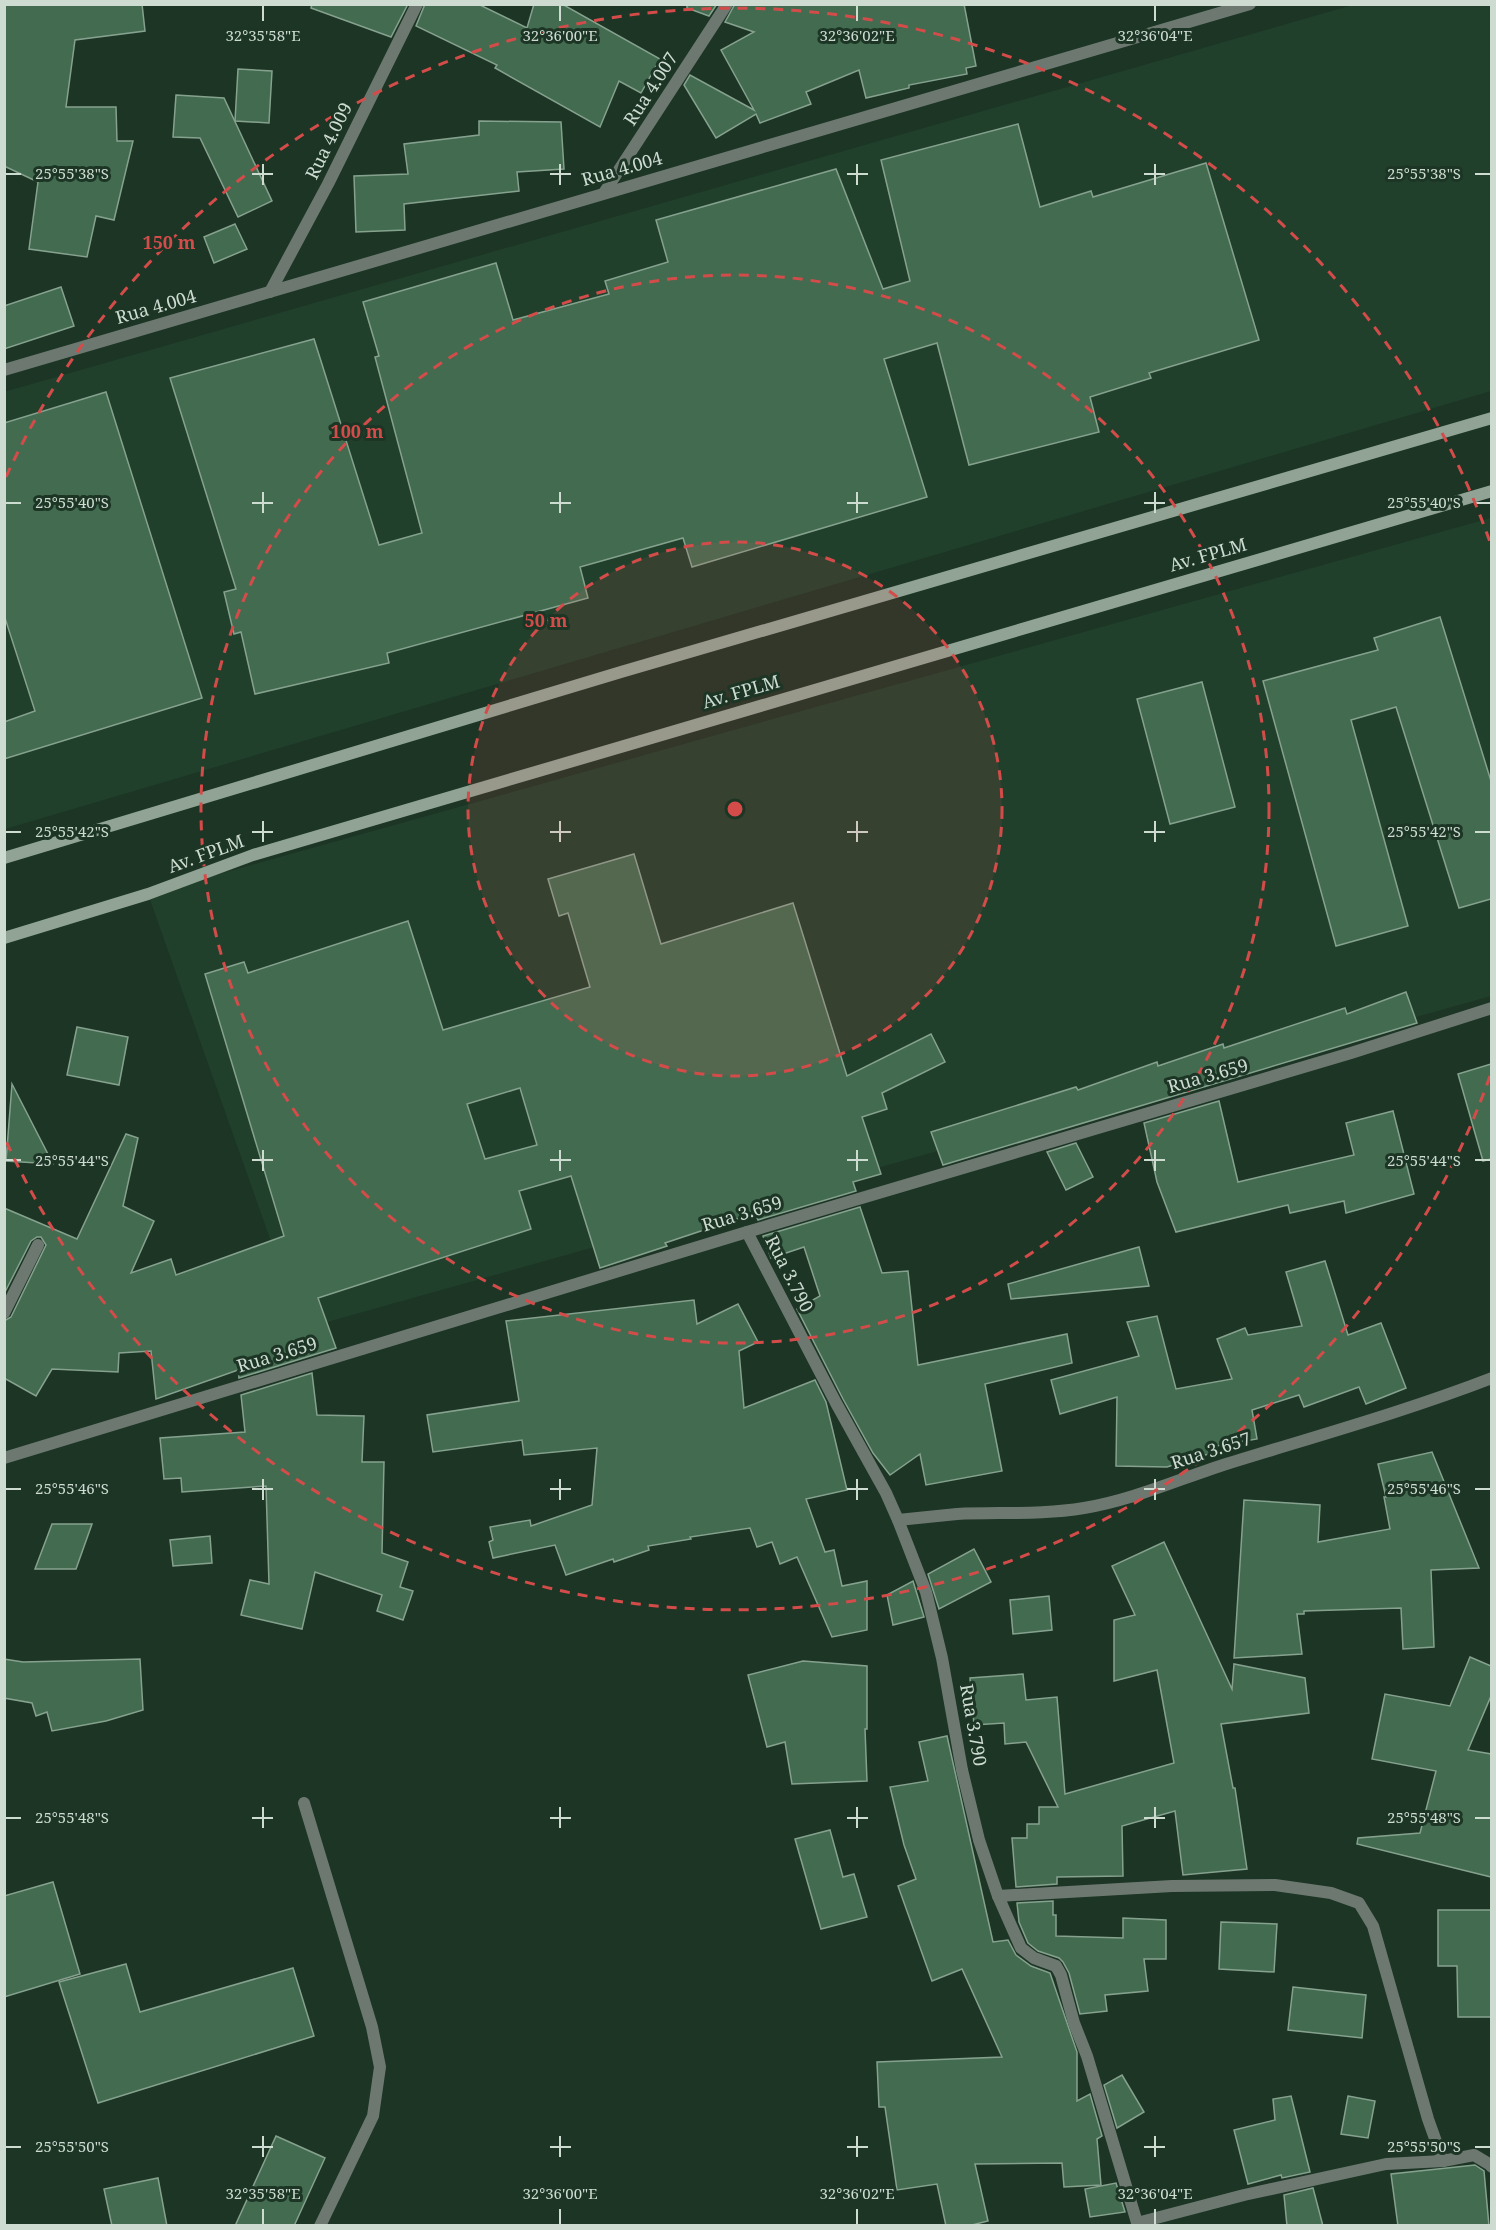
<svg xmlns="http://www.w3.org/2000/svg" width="1496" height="2230" font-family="'Noto Serif',serif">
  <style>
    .built { fill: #21402c }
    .building { fill: #426b50; stroke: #86a28f; stroke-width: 1.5; fill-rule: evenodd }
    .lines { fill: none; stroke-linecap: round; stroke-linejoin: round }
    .service { stroke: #6d7970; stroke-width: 12 }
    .minor { stroke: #6d7970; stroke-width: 12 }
    .secondary { stroke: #90a395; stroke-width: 12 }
    .ticks { fill: none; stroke: #cddbd1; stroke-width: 2 }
    .ring { fill: none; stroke: #d44c4a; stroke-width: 3; stroke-dasharray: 10 8 }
    .labels { text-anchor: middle; stroke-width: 6; stroke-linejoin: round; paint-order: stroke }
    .street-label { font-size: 18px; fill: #cddbd1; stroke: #1c3525 }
    .ticks-label { font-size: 15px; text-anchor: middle; fill: #cddbd1; stroke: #1c3525; stroke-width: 6; stroke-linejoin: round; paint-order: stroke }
    .centre { fill: #d44c4a; stroke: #1c3525; stroke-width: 3 }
    .ring-label { font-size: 18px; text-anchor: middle; font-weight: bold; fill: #d44c4a; stroke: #1c3525; stroke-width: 6; stroke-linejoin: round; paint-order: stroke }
  </style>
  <rect width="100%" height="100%" fill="#1c3525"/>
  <g class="built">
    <polygon points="1353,5 1491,5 1491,391 5,829 4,392"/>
    <polygon points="1491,518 1491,996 302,1329 148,894"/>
  </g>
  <g class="building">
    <polygon points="4,4 142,4 145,31 75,40 66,107 116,107 117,141 133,141 114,220 96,216 87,257 29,249 38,182 4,166"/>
    <polygon points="312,4 408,4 391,37 311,8"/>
    <polygon points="425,4 478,4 527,28 534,4 562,4 660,59 641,93 619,81 600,127 495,68 497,65 416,26"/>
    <polygon points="687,4 717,4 709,16 687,8"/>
    <polygon points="735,4 964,4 976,66 966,68 967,74 909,85 909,88 866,98 859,70 806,92 811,104 760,123 756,114 716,138 684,85 690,75 754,110 721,50 754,32 725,22"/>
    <polygon points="238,69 272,71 269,123 235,121"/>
    <polygon points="176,95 224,98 272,201 238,217 200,138 173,137"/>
    <polygon points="479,121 561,122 564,169 517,172 519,191 404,204 405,230 356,232 354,176 408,174 404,144 479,135"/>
    <polygon points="1018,124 1040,207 1091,191 1093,197 1206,163 1259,340 1149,373 1151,378 1090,397 1099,432 969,465 937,343 884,359 927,497 692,567 683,538 580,567 588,598 387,653 389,663 255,694 241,632 234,634 224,592 236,589 170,378 314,339 379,545 422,533 375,357 379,356 363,302 496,263 513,320 609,294 605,281 668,262 656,220 836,169 883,289 910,281 881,160"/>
    <polygon points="235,224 247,249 214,263 204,237"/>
    <polygon points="61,287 74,326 4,349 4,306"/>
    <polygon points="106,392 202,698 4,759 4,722 35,711 4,615 4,423"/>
    <polygon points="1440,617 1491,781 1491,899 1459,908 1396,707 1351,720 1408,926 1336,946 1263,681 1378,650 1374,638"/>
    <polygon points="1202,682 1235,807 1170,824 1137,699"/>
    <path d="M634,854L661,944L793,903L847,1076L931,1034L945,1062L882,1093L887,1109L862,1117L881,1174L853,1182L856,1191L758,1220L755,1213L665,1243L667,1246L600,1268L571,1176L519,1191L531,1229L318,1298L336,1348L239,1378L238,1370L156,1399L151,1351L119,1353L118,1372L52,1369L36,1396L4,1378V1321L11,1317L46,1245L41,1237H37L31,1241L4,1294V1208L77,1239L126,1134L138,1138L123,1206L154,1221L131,1273L171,1259L176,1275L284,1236L205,974L244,962L248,973L408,921L443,1030L590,987L568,913L559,916L548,879ZM520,1088L537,1145L485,1159L467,1104Z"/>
    <polygon points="1406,992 1417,1023 943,1165 931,1132 1076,1087 1078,1090 1157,1062 1158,1066 1223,1044 1224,1048 1345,1008 1347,1014"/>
    <polygon points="77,1027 128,1037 119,1085 67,1075"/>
    <polygon points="1491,1064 1491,1159 1483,1161 1458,1074"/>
    <polygon points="12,1084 53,1164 6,1161"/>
    <polygon points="1219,1101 1238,1182 1354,1155 1346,1123 1393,1111 1414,1194 1346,1213 1344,1201 1290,1213 1288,1205 1176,1232 1157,1182 1144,1123"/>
    <polygon points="1076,1143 1093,1177 1066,1190 1047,1152"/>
    <polygon points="860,1207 882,1273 908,1271 918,1365 1067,1334 1072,1363 985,1384 1002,1471 926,1485 920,1454 890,1475 873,1453 843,1399 797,1309 820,1296 804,1247 771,1258 763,1236"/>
    <polygon points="1139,1247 1149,1286 1011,1299 1008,1284"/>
    <polygon points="1325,1261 1348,1335 1381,1323 1406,1388 1366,1404 1359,1387 1304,1407 1299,1395 1252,1410 1257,1439 1216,1446 1218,1451 1167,1467 1116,1466 1117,1397 1060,1414 1051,1380 1139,1356 1127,1322 1157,1316 1176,1389 1232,1379 1217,1339 1245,1328 1248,1335 1302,1326 1286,1272"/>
    <polygon points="694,1300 697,1324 738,1304 758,1342 739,1351 744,1408 815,1380 826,1402 847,1490 806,1499 825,1552 834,1550 842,1586 867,1581 867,1630 832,1637 797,1557 780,1564 772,1542 757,1547 750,1528 690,1537 691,1539 648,1546 649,1550 614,1562 613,1559 566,1575 555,1545 493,1558 489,1542 493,1540 490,1527 530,1520 531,1526 592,1505 597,1448 524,1455 522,1440 433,1452 427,1415 519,1401 506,1321"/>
    <polygon points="312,1373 317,1415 364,1416 362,1462 384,1462 382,1553 408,1562 400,1587 413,1591 403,1620 377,1611 382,1595 315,1572 302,1629 241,1615 250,1580 269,1584 266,1486 182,1492 181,1478 164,1479 160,1438 245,1432 241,1395"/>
    <polygon points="1432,1452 1479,1568 1431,1570 1434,1647 1403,1649 1401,1608 1304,1611 1304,1614 1297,1614 1302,1654 1234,1658 1244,1500 1320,1505 1318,1542 1390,1529 1384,1497 1386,1497 1378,1464"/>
    <polygon points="52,1524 92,1524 76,1569 35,1569"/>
    <polygon points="210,1536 212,1563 173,1566 170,1540"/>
    <polygon points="1164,1542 1232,1689 1234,1664 1305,1678 1309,1713 1221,1724 1233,1788 1235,1788 1247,1869 1183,1875 1175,1811 1122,1826 1123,1876 1057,1877 1057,1884 1016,1887 1012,1838 1027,1838 1027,1824 1039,1824 1039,1807 1058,1807 1026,1742 1005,1744 1004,1723 974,1725 970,1678 1023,1674 1026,1700 1057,1697 1065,1794 1174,1763 1157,1670 1114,1681 1114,1620 1135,1615 1112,1566"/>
    <polygon points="974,1549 991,1582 939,1609 928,1574"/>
    <polygon points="913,1581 924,1617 893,1625 887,1595"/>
    <polygon points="1049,1596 1052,1630 1013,1634 1010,1600"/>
    <polygon points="1470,1657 1491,1666 1491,1696 1468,1750 1491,1754 1491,1877 1357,1844 1358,1838 1420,1833 1436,1771 1372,1759 1385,1694 1450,1706"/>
    <polygon points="4,1659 23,1662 140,1659 143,1710 106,1721 52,1731 47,1712 36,1716 32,1703 4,1698"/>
    <polygon points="803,1661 867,1666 867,1729 865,1729 867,1781 792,1784 785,1742 767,1747 748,1675"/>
    <polygon points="947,1736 993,1942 1008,1940 1016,1955 1031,1966 1050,1973 1077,2052 1077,2101 1090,2094 1102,2136 1097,2139 1101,2185 1064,2187 1062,2163 975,2164 988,2221 968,2226 946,2226 937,2184 897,2190 885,2107 879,2107 877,2062 1002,2057 962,1969 932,1981 898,1886 916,1879 904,1845 890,1787 928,1781 919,1742"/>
    <polygon points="830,1830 843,1877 854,1874 867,1917 821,1929 795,1839"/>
    <polygon points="53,1882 80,1974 4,1997 4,1896"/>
    <polygon points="1053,1901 1053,1915 1056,1915 1056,1936 1123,1938 1123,1918 1166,1920 1166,1959 1144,1959 1148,1991 1105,1995 1107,2011 1080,2014 1069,1973 1063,1962 1059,1958 1038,1951 1028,1943 1019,1922 1017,1903"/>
    <polygon points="1438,1910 1491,1910 1491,2017 1458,2017 1457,1966 1438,1966"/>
    <polygon points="1221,1922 1277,1924 1274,1972 1219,1969"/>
    <polygon points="126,1964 140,2012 293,1968 314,2036 98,2103 59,1982"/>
    <polygon points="1293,1987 1366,1995 1362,2038 1288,2030"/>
    <polygon points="1122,2075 1144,2112 1117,2128 1104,2085"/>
    <polygon points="1291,2096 1310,2172 1282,2178 1281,2175 1248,2184 1234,2130 1275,2120 1273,2099"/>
    <polygon points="1348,2096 1375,2101 1368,2138 1341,2134"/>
    <polygon points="276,2136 325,2158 294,2226 235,2226"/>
    <polygon points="1475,2165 1484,2171 1489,2226 1398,2226 1391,2174"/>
    <polygon points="158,2178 167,2226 112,2226 104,2189"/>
    <polygon points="1116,2183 1125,2212 1090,2217 1085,2189"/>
    <polygon points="1313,2188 1323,2226 1287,2226 1284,2195"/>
  </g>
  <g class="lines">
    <polyline class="service" points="304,1803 372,2027 380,2067 373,2116 320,2226"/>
    <g class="minor">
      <polyline points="604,193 727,4"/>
      <polyline points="270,292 328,184 417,4"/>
      <polyline points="4,370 1250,4"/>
      <polyline points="747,1232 836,1403 886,1493 898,1520 926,1592 942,1658 962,1770 979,1840 998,1896 1021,1948 1034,1958 1056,1966 1061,1975 1074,2023 1087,2056 1138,2226"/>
      <polyline points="4,1313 38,1245"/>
      <polyline points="4,1458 747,1232 1351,1053 1492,1008"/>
      <path d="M898,1520C918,1518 937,1516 957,1514C999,1512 1042,1515 1084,1508C1132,1500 1177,1480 1223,1465C1313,1437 1404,1412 1492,1378"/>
      <polyline points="998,1896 1172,1886 1275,1885 1331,1893 1359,1903 1373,1926 1428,2119 1443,2161 1474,2155 1489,2164 1492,2167"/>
      <polyline points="1137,2223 1244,2195 1386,2164 1443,2161"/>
    </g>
    <g class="secondary">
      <polyline points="4,858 621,672 1492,418"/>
      <polyline points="4,938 148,894 253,855 1492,491"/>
    </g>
  </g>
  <path class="ticks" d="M263,6V21M560,6V21M857,6V21M1155,6V21M263,164V185M560,164V185M857,164V185M1155,164V185M6,174H21M252,174H273M550,174H571M847,174H868M1144,174H1165M1475,174H1490M263,492V513M560,492V513M857,492V513M1155,492V513M6,503H21M252,503H273M550,503H571M847,503H868M1144,503H1165M1475,503H1490M263,821V842M560,821V842M857,821V842M1155,821V842M6,832H21M252,832H273M550,832H571M847,832H868M1144,832H1165M1475,832H1490M263,1150V1171M560,1150V1171M857,1150V1171M1155,1150V1171M6,1160H21M252,1160H273M550,1160H571M847,1160H868M1144,1160H1165M1475,1160H1490M263,1479V1500M560,1479V1500M857,1479V1500M1155,1479V1500M6,1489H21M252,1489H273M550,1489H571M847,1489H868M1144,1489H1165M1475,1489H1490M263,1807V1828M560,1807V1828M857,1807V1828M1155,1807V1828M6,1818H21M252,1818H273M550,1818H571M847,1818H868M1144,1818H1165M1475,1818H1490M263,2136V2157M560,2136V2157M857,2136V2157M1155,2136V2157M6,2147H21M252,2147H273M550,2147H571M847,2147H868M1144,2147H1165M1475,2147H1490M263,2209V2224M560,2209V2224M857,2209V2224M1155,2209V2224"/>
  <circle cx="735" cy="809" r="267" fill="#d44c4a" fill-opacity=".12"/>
  <g class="ring">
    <circle cx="735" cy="809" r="267"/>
    <circle cx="735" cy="809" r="534"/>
    <path d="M1490 1076A801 801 0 0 1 6 1141M6 477A801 801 0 0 1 1490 542"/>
  </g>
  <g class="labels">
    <g class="street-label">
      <text transform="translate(651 89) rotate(-57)" y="6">Rua 4.007</text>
      <text transform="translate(329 141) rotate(-64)" y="6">Rua 4.009</text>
      <text transform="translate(622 169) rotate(-16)" y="6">Rua 4.004</text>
      <text transform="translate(156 307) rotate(-16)" y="6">Rua 4.004</text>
      <text transform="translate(1208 555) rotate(-16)" y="6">Av. FPLM</text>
      <text transform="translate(741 692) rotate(-16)" y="6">Av. FPLM</text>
      <text transform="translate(206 854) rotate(-20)" y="6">Av. FPLM</text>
      <text transform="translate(1208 1076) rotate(-16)" y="6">Rua 3.659</text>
      <text transform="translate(742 1214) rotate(-17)" y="6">Rua 3.659</text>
      <text transform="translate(789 1274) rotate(63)" y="6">Rua 3.790</text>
      <text transform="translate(277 1355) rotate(-17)" y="6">Rua 3.659</text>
      <text transform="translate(1211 1451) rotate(-18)" y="6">Rua 3.657</text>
      <text transform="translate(973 1725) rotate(80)" y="6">Rua 3.790</text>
    </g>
  </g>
  <g class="ticks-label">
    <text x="263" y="41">32°35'58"E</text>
    <text x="560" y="41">32°36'00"E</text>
    <text x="857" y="41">32°36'02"E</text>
    <text x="1155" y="41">32°36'04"E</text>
    <text x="72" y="179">25°55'38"S</text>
    <text x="1424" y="179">25°55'38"S</text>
    <text x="72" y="508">25°55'40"S</text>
    <text x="1424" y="508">25°55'40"S</text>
    <text x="72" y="837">25°55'42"S</text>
    <text x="1424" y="837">25°55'42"S</text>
    <text x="72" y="1166">25°55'44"S</text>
    <text x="1424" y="1166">25°55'44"S</text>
    <text x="72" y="1494">25°55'46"S</text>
    <text x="1424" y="1494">25°55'46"S</text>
    <text x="72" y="1823">25°55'48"S</text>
    <text x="1424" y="1823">25°55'48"S</text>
    <text x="72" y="2152">25°55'50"S</text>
    <text x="1424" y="2152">25°55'50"S</text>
    <text x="263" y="2199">32°35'58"E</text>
    <text x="560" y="2199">32°36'00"E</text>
    <text x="857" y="2199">32°36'02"E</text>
    <text x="1155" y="2199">32°36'04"E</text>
  </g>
  <circle cx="735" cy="809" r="9" class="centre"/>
  <g class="ring-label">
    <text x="169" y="249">150 m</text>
    <text x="357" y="438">100 m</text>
    <text x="546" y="627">50 m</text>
  </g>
  <rect width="1496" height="2230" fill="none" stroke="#cddbd1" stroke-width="12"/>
</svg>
